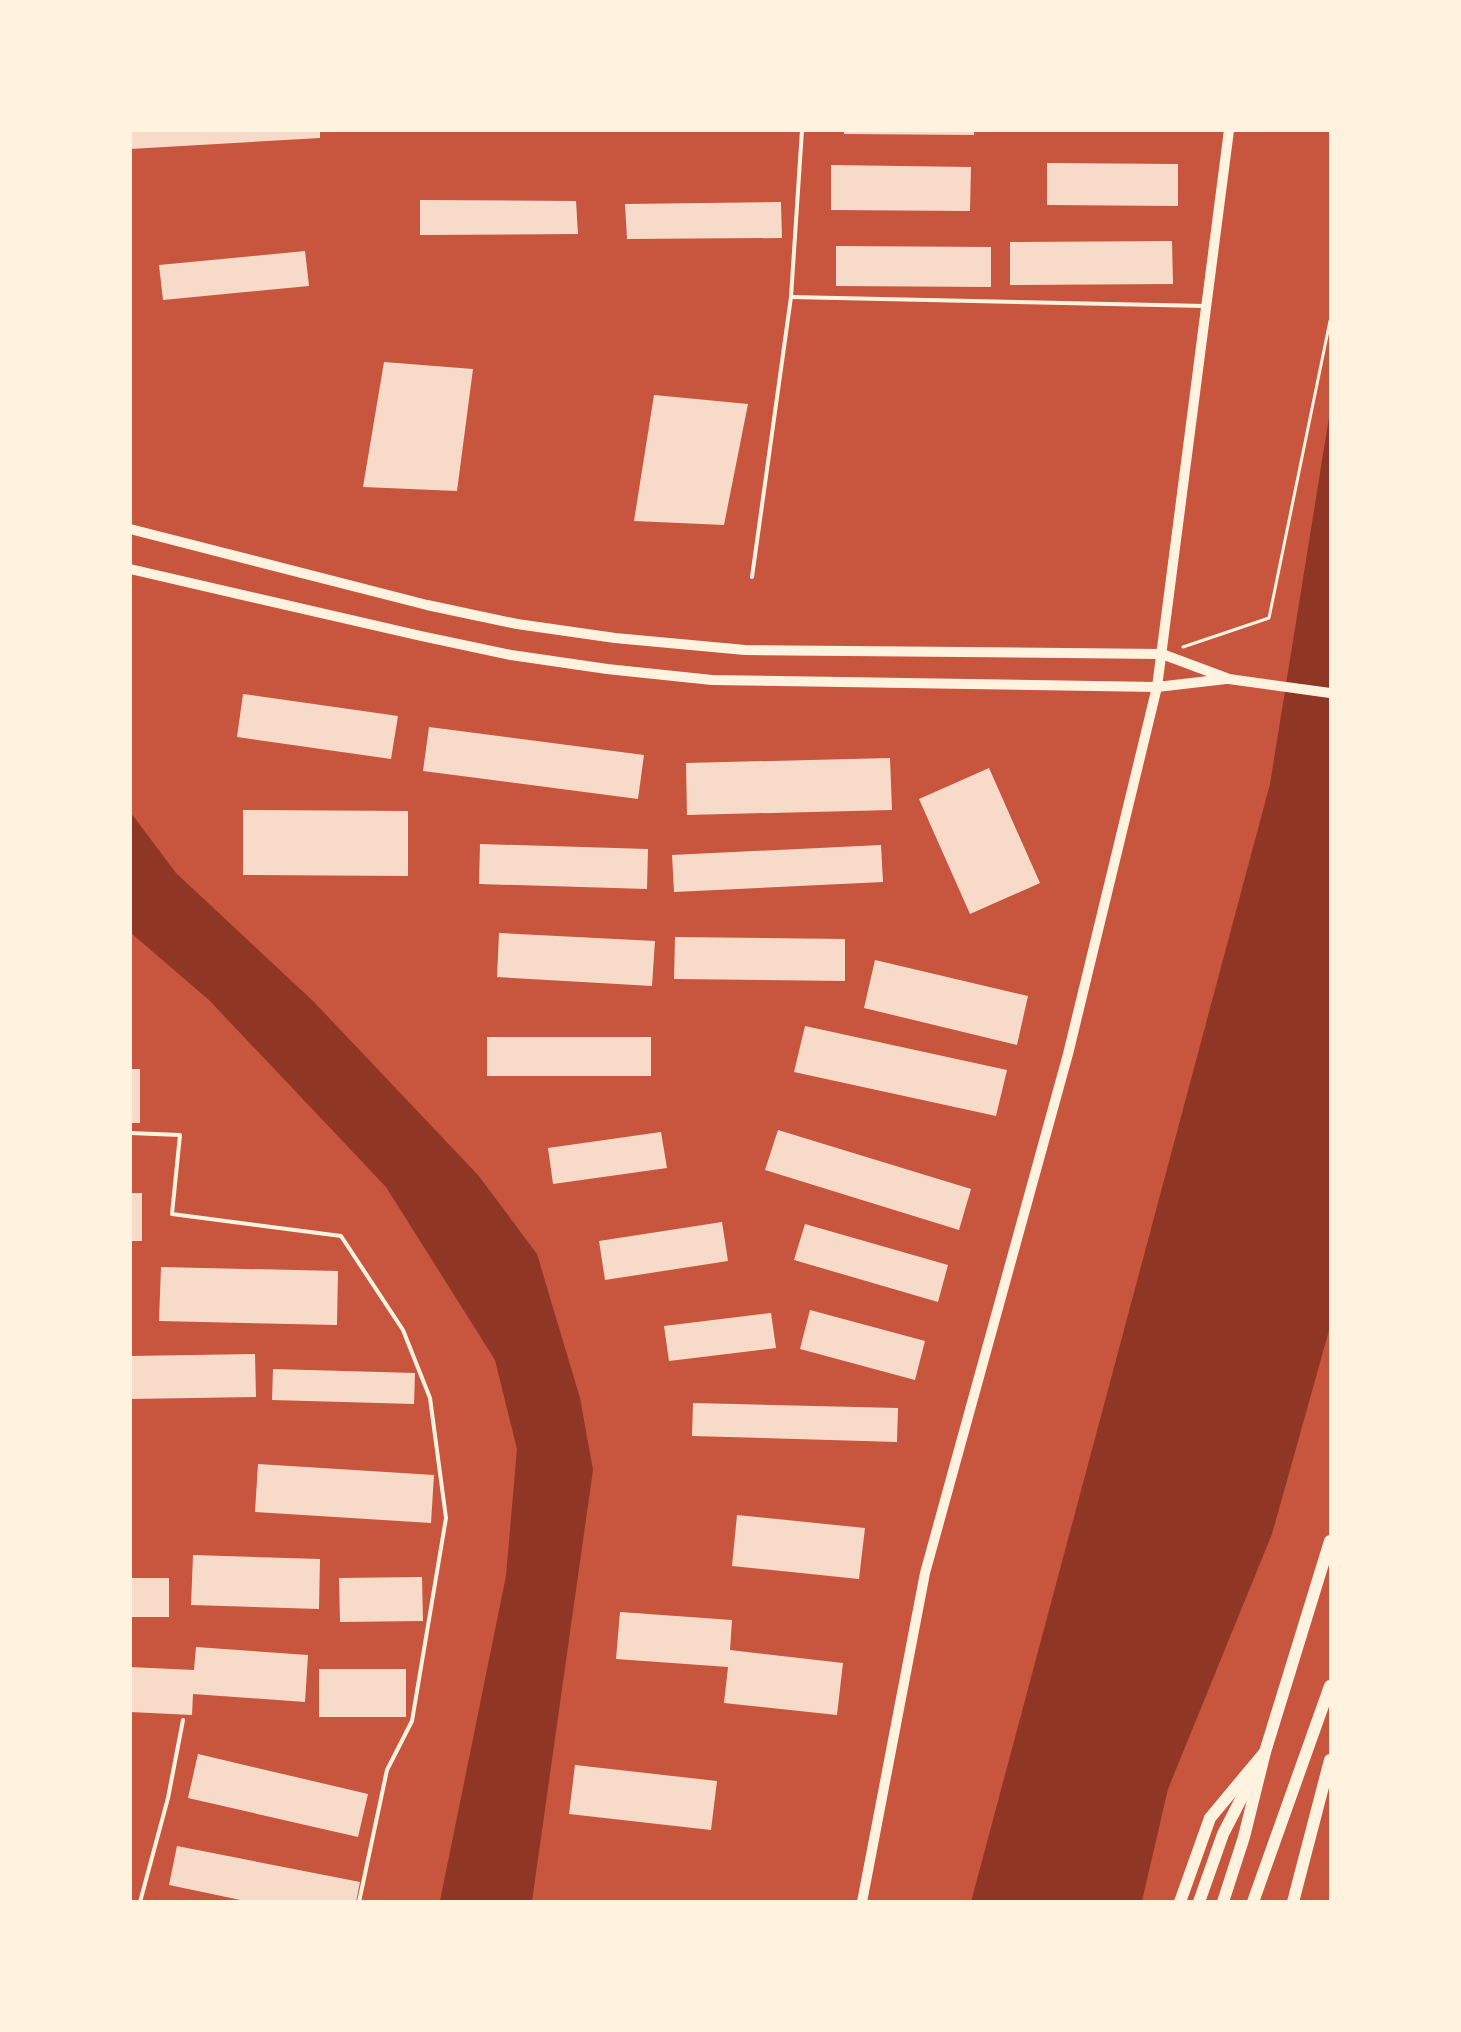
<svg xmlns="http://www.w3.org/2000/svg" width="1461" height="2032" font-family="Roboto,sans-serif">
  <style>
    .water { fill: #8f3625 }
    .building { fill: #f7dbc8 }
    .lines { fill: none; stroke-linecap: round; stroke-linejoin: round }
    .path { stroke: #fff3e0; stroke-width: 3 }
    .service { stroke: #fff3e0; stroke-width: 4 }
    .secondary { stroke: #fff3e0; stroke-width: 10 }
    .primary { stroke: #fff3e0; stroke-width: 12 }
    .trunk { stroke: #fff3e0; stroke-width: 12 }
  </style>
  <rect width="100%" height="100%" fill="#c8553d"/>
  <g class="water">
    <polygon points="1330,411 1330,1327 1272,1534 1168,1789 1142,1901 971,1902 1270,784"/>
    <polygon points="131,813 176,873 313,1001 478,1175 537,1254 580,1398 593,1470 532,1901 440,1901 506,1576 517,1449 495,1360 386,1187 209,1000 131,933"/>
  </g>
  <g class="building">
    <polygon points="130,130 320,130 320,138 130,149"/>
    <polygon points="844,130 974,130 974,135 844,134"/>
    <polygon points="1047,163 1178,164 1178,206 1047,205"/>
    <polygon points="831,165 971,167 970,211 831,210"/>
    <polygon points="420,200 576,201 578,234 420,235"/>
    <polygon points="781,202 782,238 627,239 625,204"/>
    <polygon points="1172,241 1173,284 1010,285 1010,242"/>
    <polygon points="836,246 991,247 991,287 836,286"/>
    <polygon points="305,251 309,286 163,300 159,265"/>
    <polygon points="384,362 473,369 457,491 363,487"/>
    <polygon points="654,395 748,404 724,525 634,521"/>
    <polygon points="243,694 398,716 391,759 237,737"/>
    <polygon points="429,727 644,755 638,799 423,771"/>
    <polygon points="890,758 892,810 687,815 686,763"/>
    <polygon points="989,768 1040,883 970,914 919,799"/>
    <polygon points="243,810 408,811 408,876 243,875"/>
    <polygon points="480,844 648,849 647,889 479,884"/>
    <polygon points="881,845 883,882 674,892 672,855"/>
    <polygon points="499,933 655,941 652,986 497,977"/>
    <polygon points="675,937 845,939 845,981 674,979"/>
    <polygon points="875,960 1028,996 1017,1045 864,1008"/>
    <polygon points="805,1026 1007,1070 996,1116 794,1072"/>
    <rect x="487" y="1037" width="164" height="39"/>
    <rect x="130" y="1069" width="10" height="54"/>
    <polygon points="778,1130 971,1189 959,1230 765,1170"/>
    <polygon points="661,1132 667,1168 553,1184 548,1148"/>
    <rect x="130" y="1193" width="12" height="48"/>
    <polygon points="722,1222 728,1261 605,1280 599,1241"/>
    <polygon points="805,1224 948,1265 938,1302 794,1260"/>
    <polygon points="161,1267 338,1271 337,1325 159,1321"/>
    <polygon points="810,1310 925,1341 915,1380 800,1349"/>
    <polygon points="771,1313 776,1348 669,1361 664,1326"/>
    <polygon points="255,1354 256,1397 130,1399 130,1356"/>
    <polygon points="273,1369 415,1373 414,1404 272,1400"/>
    <polygon points="693,1403 898,1408 897,1442 692,1436"/>
    <polygon points="258,1464 434,1475 431,1523 255,1512"/>
    <polygon points="737,1515 865,1528 859,1579 732,1566"/>
    <polygon points="193,1555 320,1559 319,1609 191,1605"/>
    <polygon points="422,1577 423,1621 340,1622 339,1578"/>
    <rect x="130" y="1578" width="39" height="39"/>
    <polygon points="620,1612 732,1620 730,1650 843,1663 837,1715 724,1703 728,1667 616,1659"/>
    <polygon points="196,1647 308,1655 305,1702 193,1694 192,1715 130,1712 130,1667 194,1670"/>
    <rect x="319" y="1669" width="87" height="48"/>
    <polygon points="198,1754 368,1794 358,1837 188,1798"/>
    <polygon points="575,1765 717,1781 711,1830 569,1814"/>
    <polygon points="177,1846 360,1882 356,1902 250,1902 169,1885"/>
  </g>
  <g class="lines">
    <polyline class="path" points="1183,647 1269,618 1330,321"/>
    <g class="service">
      <polyline points="791,297 1205,306"/>
      <polyline points="752,577 791,297 802,130"/>
      <polyline points="130,1133 180,1135 172,1214 341,1236 403,1330 430,1398 446,1518 412,1721 387,1770 359,1902"/>
      <polyline points="140,1902 168,1798 183,1720"/>
    </g>
    <g class="secondary">
      <polyline points="130,529 427,605 517,624 615,638 745,650 1162,654 1229,679 1330,693"/>
      <polyline points="130,569 421,636 511,655 607,669 712,680 1157,687 1226,679"/>
      <polyline points="862,1902 925,1573 1068,1054 1157,687 1229,130"/>
    </g>
    <polyline class="primary" points="1180,1902 1210,1818 1265,1752"/>
    <g class="trunk">
      <polyline points="1199,1902 1223,1834 1255,1772"/>
      <polyline points="1223,1902 1244,1837 1265,1752 1330,1541"/>
      <polyline points="1253,1902 1330,1686"/>
      <polyline points="1293,1902 1330,1760"/>
    </g>
  </g>
  <rect width="1461" height="2032" fill="none" stroke="#fff3e0" stroke-width="264"/>
</svg>
